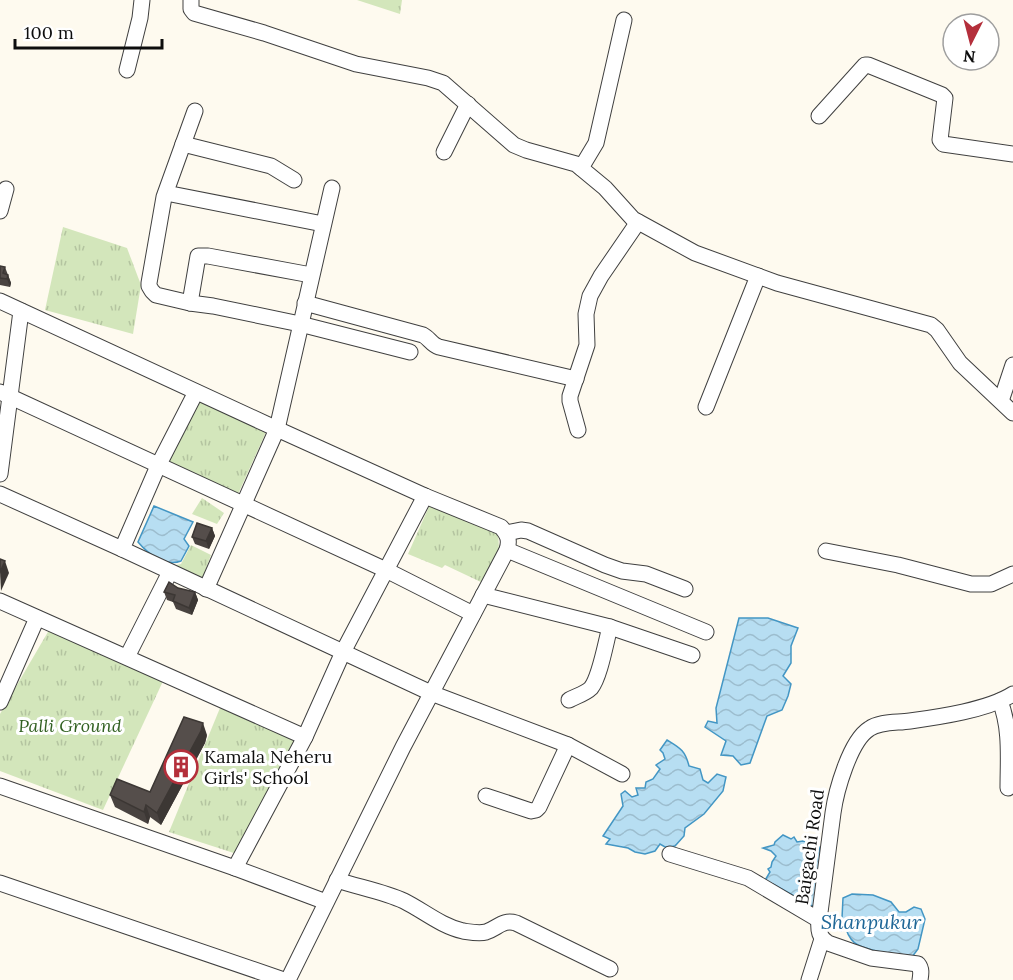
<svg xmlns="http://www.w3.org/2000/svg" width="1013" height="980" font-family="Lora,serif">
  <style>
    .grass { fill: url(#grass-tufts) }
    .water { fill: url(#water-waves); stroke: #4396c4; stroke-width: 1.5 }
    .lines { fill: none; stroke-linecap: round; stroke-linejoin: round }
    .minor-casing { stroke: #404040; stroke-width: 17 }
    .minor { stroke: #fff; stroke-width: 15 }
    .wall { fill: #494340 }
    .shaded-wall { fill: #3c3734 }
    .building { fill: #554e4b; stroke: #3c3734; stroke-width: 1.5 }
    .labels { text-anchor: middle; stroke-width: 6; stroke-linejoin: round; paint-order: stroke }
    .park-label { font-size: 18px; font-style: italic; fill: #326122; stroke: #fff }
    .poi-label { font-size: 18px; fill: #0d0d0d; stroke: #fff; text-anchor: start }
    .street-label { font-size: 18px; fill: #0d0d0d; stroke: #fff }
    .water-label { font-size: 20px; font-style: italic; fill: #1f6797; stroke: #fff }
  </style>
  <defs>
    <pattern id="grass-tufts" width="24" height="20" patternUnits="userSpaceOnUse" patternTransform="scale(1.5)"><rect width="24" height="20" fill="#d3e6bb"/><path d="M3 7l-1-3M5 7V3M7 7l1-3M15 17l-1-3M17 17v-4M19 17l1-3" fill="none" stroke="#b4c4a0"/></pattern>
    <pattern id="water-waves" width="16" height="10" patternUnits="userSpaceOnUse" patternTransform="scale(1.5)"><rect width="16" height="10" fill="#b7def2"/><path d="M0 5q4-4 8 0t8 0" fill="none" stroke="#9cbdce"/></pattern>
  </defs>
  <rect width="100%" height="100%" fill="#fefaef"/>
  <g class="grass">
    <polygon points="357,0 402,0 400,14"/>
    <polygon points="63,227 127,248 141,285 133,334 45,310"/>
    <polygon points="198,394 266,432 234,503 160,466"/>
    <polygon points="202,498 224,513 217,524 192,514"/>
    <polygon points="431,502 498,532 499,549 483,583 445,565 442,568 408,554"/>
    <polygon points="191,545 211,555 201,582 171,566 181,564"/>
    <polygon points="52,625 164,679 103,810 0,771 0,714"/>
    <polygon points="220,708 297,740 240,855 169,832"/>
  </g>
  <g class="water">
    <path d="M154,506L193,522L184,539L189,546L181,561C166,567 148,554 138,542Z"/>
    <polygon points="739,618 768,618 798,628 791,646 791,663 783,676 791,684 788,696 782,710 767,716 750,763 741,765 733,756 721,755 726,741 705,727 708,721 717,723 716,708"/>
    <path d="M667,740C680,748 685,750 689,766L700,769L703,780L708,783L717,774L726,777L723,791L704,814L685,828L684,836L675,846L665,847L660,844L655,851L645,854L635,852L628,848L606,844L610,839L603,836L623,806L621,794L625,791L632,797L638,795L636,788H645L646,782L653,779L660,769L656,765L665,759L663,753L660,750Z"/>
    <polygon points="783,835 791,839 794,837 797,842 803,841 819,847 821,857 815,905 812,906 773,884 764,882 770,872 768,869 771,867 772,862 776,856 771,851 763,848 774,845 775,842"/>
    <path d="M852,894L873,895L891,902L899,912H906L914,907L921,909L925,919L918,949L912,957C896,955 872,952 858,945C852,942 848,935 846,929L843,928L841,931C835,929 834,926 833,921L838,922L842,918L843,898Z"/>
  </g>
  <g class="lines">
    <defs>
      <g id="minor">
        <polyline points="191,0 191,9 194,13 264,33 356,64 428,78 443,83 514,145 526,150 576,164 605,188 633,219 695,253 777,283 931,325 937,330 960,363 1013,413"/>
        <polyline points="127,70 140,18 142,0"/>
        <polyline points="195,111 164,197 149,283 149,286 152,291 156,295 190,303 213,306 300,324 410,352"/>
        <polyline points="819,116 865,65 868,65 942,95 945,98 940,140 943,144 1013,154"/>
        <polyline points="183,144 271,166 294,180"/>
        <polyline points="444,152 468,104"/>
        <polyline points="581,168 596,143 624,20"/>
        <polyline points="166,193 323,224"/>
        <polyline points="0,211 6,189"/>
        <path d="M0,301L277,429L425,496L501,527C508,535 510,540 507,550L403,747L288,980"/>
        <polyline points="190,303 198,256 208,256 311,275"/>
        <path d="M305,303L423,335C429,338 432,345 439,347L576,379"/>
        <polyline points="0,392 386,570 473,614"/>
        <polyline points="1001,401 1013,365"/>
        <polyline points="706,407 758,276"/>
        <polyline points="578,430 570,401 570,396 587,345 586,314 590,296 601,276 638,222"/>
        <polyline points="0,474 21,311"/>
        <polyline points="0,494 122,549 431,693 568,745 622,774"/>
        <polyline points="507,533 521,530 528,531 605,565 622,571 646,574 685,589"/>
        <polyline points="122,549 158,466 196,392"/>
        <polyline points="507,550 706,632"/>
        <polyline points="826,551 898,565 971,584 991,584 1013,574"/>
        <polyline points="206,589 277,429 332,188"/>
        <polyline points="483,595 610,627 692,655"/>
        <polyline points="0,601 305,737"/>
        <polyline points="127,657 170,572"/>
        <path d="M569,700C576,696 585,694 591,688C600,677 606,641 610,627"/>
        <path d="M1000,701C1011,729 1008,758 1008,788"/>
        <polyline points="0,702 37,618"/>
        <polyline points="0,786 235,868 326,902"/>
        <polyline points="486,796 531,811 536,810 539,807 568,745"/>
        <polyline points="670,854 748,878 819,920"/>
        <polyline points="235,868 305,737 343,652 425,496"/>
        <path d="M337,880C358,887 385,892 404,901C424,911 441,926 463,931C470,932 479,934 486,932C498,928 503,919 516,923L610,969"/>
        <polyline points="0,883 284,980"/>
        <polyline points="809,980 822,939"/>
        <path d="M920,980C921,974 922,969 918,964L871,958L828,943C819,937 818,931 819,920L833,813C836,791 850,741 869,729C880,721 897,723 910,721C939,717 988,710 1013,694"/>
      </g>
    </defs>
    <use href="#minor" class="minor-casing"/>
    <use href="#minor" class="minor"/>
  </g>
  <g class="wall">
    <polygon points="0,266 5,267 11,283 10,287 0,285"/>
    <polygon points="212,528 215,536 209,549 195,544 192,537"/>
    <polygon points="178,588 195,592 198,600 192,615 176,609 173,602 167,600 164,592"/>
    <polygon points="207,735 205,743 161,825 150,817 148,824 115,807 110,795 150,792"/>
  </g>
  <g class="shaded-wall">
    <polygon points="8,275 11,283 10,287 7,279"/>
    <polygon points="212,528 215,536 209,549 206,541"/>
    <polygon points="5,561 9,573 1,591 0,572"/>
    <polygon points="195,592 198,600 192,615 189,608"/>
    <polygon points="203,723 207,735 205,743 161,825 157,813"/>
    <polygon points="146,805 150,817 148,824 144,812"/>
  </g>
  <g class="building">
    <polygon points="0,266 5,267 3,273 8,275 7,279 0,278"/>
    <polygon points="197,523 212,528 206,541 192,537"/>
    <polygon points="0,559 5,561 0,572"/>
    <polygon points="169,582 178,588 195,592 189,608 173,601 175,595 164,592"/>
    <polygon points="184,717 203,723 201,731 157,813 146,805 144,812 110,795 117,779 150,792"/>
  </g>
  <defs>
    <symbol id="building-ring" viewBox="-11 -11 22 22"><circle r="9.5" fill="#fff" stroke="#b42f3b" stroke-width="1.5"/><path d="M-4-6H4V6H1V3H-1V6H-4ZM-2.5-4.3h1.7v1.8h-1.7ZM.8-4.3h1.7v1.8H.8ZM-2.5-1h1.7V.8h-1.7ZM.8-1h1.7V.8H.8Z" fill="#b42f3b"/></symbol>
  </defs>
  <g fill-rule="evenodd">
    <use href="#building-ring" x="162" y="748" width="38" height="38"/>
  </g>
  <g class="labels">
    <g class="park-label">
      <text x="70" y="732">Palli Ground</text>
    </g>
    <g class="poi-label">
      <text x="204" y="763">Kamala Neheru<tspan x="204" dy="21">Girls' School</tspan></text>
    </g>
    <g class="street-label">
      <text transform="translate(810 847) rotate(-82)" y="6">Baigachi Road</text>
    </g>
    <g class="water-label">
      <text x="871" y="929">Shanpukur</text>
    </g>
  </g>
  <g transform="translate(971 42) rotate(186)"><circle r="28" fill="#ffffff" stroke="#9e9e9e" stroke-width="1.5"/>
  <path d="M0-4.5L10 22L0 15L-10 22Z" fill="#b42f3b"/>
  <text y="-9" font-size="16" font-weight="bold" text-anchor="middle" fill="#0d0d0d">N</text>
  </g>
  <path d="M15 39v9h147v-9" fill="none" stroke="#0d0d0d" stroke-width="3"/>
  <text x="24" y="39" font-size="18" fill="#0d0d0d" stroke="#ffffff" stroke-width="4.5" paint-order="stroke">100 m</text>
</svg>
